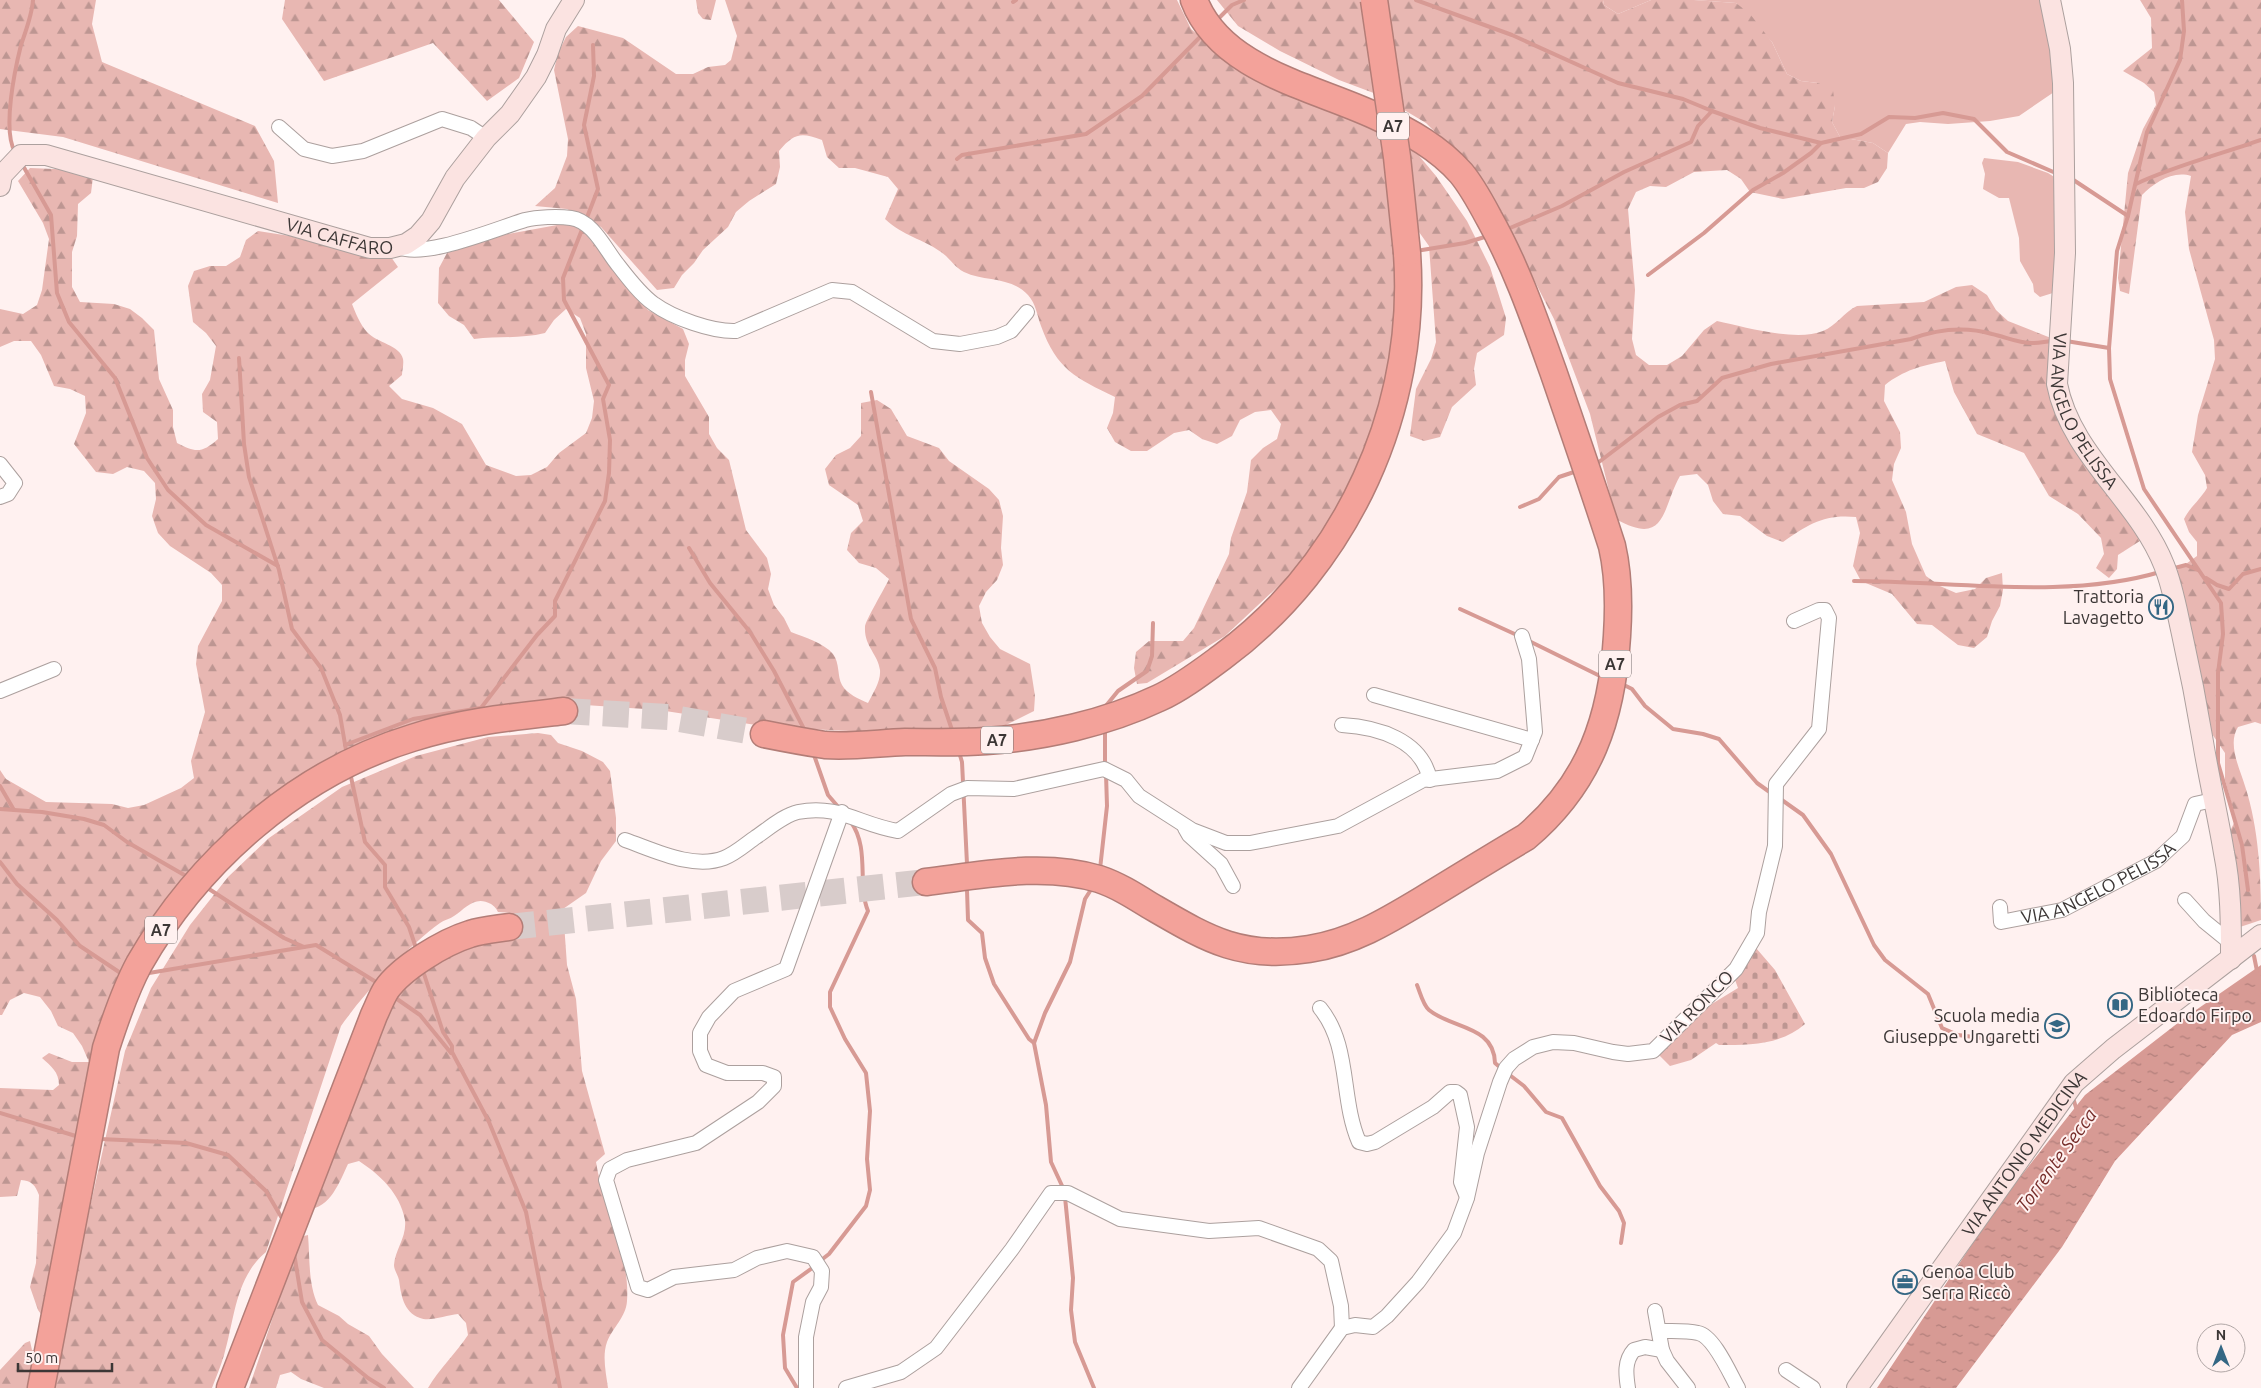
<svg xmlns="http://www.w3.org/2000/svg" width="2261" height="1388" font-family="Ubuntu,sans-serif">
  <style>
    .grass { fill: #e8b7b2 }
    .forest { fill: url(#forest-firs) }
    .cemetery { fill: url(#cemetery-stones) }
    .water { fill: url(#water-ripples) }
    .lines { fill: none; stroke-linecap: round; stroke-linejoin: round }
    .stream { stroke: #d79a94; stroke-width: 4 }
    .highway-tunnel { stroke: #d8cccb; stroke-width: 26; stroke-dasharray: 26 13; stroke-linecap: butt }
    .street-casing { stroke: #aca09e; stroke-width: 16 }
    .secondary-casing { stroke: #aca09e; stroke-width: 22 }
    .highway-casing { stroke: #b37d77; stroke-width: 29 }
    .street { stroke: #fff; stroke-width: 14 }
    .secondary { stroke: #fbe3e1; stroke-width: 20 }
    .highway { stroke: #f3a29a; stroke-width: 26 }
    .highway-bridge-casing { stroke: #b37d77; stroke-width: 29; stroke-linecap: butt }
    .highway-bridge { stroke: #f3a29a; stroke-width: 26 }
    .labels { text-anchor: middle; stroke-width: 4; stroke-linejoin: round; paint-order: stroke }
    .shield { fill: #fff1f0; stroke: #766f6e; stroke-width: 1 }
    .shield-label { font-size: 16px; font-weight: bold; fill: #3c3736 }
    .street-label { font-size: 18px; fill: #3c3736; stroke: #fff1f0 }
    .poi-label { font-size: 18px; fill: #3c3736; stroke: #fff1f0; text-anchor: end }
    .water-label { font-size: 19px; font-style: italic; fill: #762d2a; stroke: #fff1f0 }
  </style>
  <defs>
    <pattern id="forest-firs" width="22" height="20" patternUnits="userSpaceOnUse" patternTransform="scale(1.25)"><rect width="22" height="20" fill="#e8b7b2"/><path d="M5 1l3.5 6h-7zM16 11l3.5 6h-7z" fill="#bd9692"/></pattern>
    <pattern id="cemetery-stones" width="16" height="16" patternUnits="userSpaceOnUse" patternTransform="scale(1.25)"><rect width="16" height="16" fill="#e8b7b2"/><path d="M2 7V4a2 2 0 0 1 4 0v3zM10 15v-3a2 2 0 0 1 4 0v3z" fill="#bd9692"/></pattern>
    <pattern id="water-ripples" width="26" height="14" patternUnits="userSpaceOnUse" patternTransform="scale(1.25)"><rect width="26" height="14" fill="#d79a94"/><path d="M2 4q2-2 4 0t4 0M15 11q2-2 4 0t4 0" fill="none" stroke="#b07e7a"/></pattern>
  </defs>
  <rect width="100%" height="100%" fill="#fff1f0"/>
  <g class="grass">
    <polygon points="1603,0 1658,0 1651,0 1618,14 1604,5"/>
    <polygon points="1694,0 2043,0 2057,90 2019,116 1990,121 1948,124 1920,122 1906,124 1888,153 1873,143 1840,137 1832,122 1835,106 1818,83 1801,81 1787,74 1772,42 1736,3"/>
    <polygon points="1984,158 2018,162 2048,173 2059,180 2056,292 2040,297 2034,292 2033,284 2020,261 2019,238 2009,198 1999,198 1983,189 1985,174 1982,163"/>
  </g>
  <g class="forest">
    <polygon points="0,0 96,0 92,24 102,62 255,126 274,161 278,203 63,137 0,129"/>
    <polygon points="285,0 499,0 534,42 519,78 487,101 433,43 324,81 282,19"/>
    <polygon points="696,0 716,0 711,20 703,19 698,13"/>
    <path d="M725,0H1177L1191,29L1223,57L1376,126L1415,151L1436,176L1467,221L1490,267L1506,318L1504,335L1477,353L1474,369L1476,385L1452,407L1440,437L1424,441L1410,436L1416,389L1431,359L1436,342L1429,246L1419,232L1404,239L1395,292L1392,344L1376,426L1352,491L1316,551L1225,636L1147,683L1137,684L1134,668L1136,652L1149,641H1183L1194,628L1229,554L1231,538L1247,492L1251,460L1263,448L1277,439L1281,424L1271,410L1255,412L1240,420L1232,436L1217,444L1202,439L1189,430L1174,433L1147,451H1131L1115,442L1107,428L1113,413L1115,397C1076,378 1057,370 1041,326C1037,315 1036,304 1028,295C1010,276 985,282 964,272C954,267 950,258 941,252C923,239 903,236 885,219L898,189L888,177L855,168H839L827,157L822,140C801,132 794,133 779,151L780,167L776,184L749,201L736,212L728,227L703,250L694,263L682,275L674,288L657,290L601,227L567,209L535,206L555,188L567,156L568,139L554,70L558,53L566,37L578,26L623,38L676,74H693L708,67L725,65L731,60L737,36Z"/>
    <path d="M1217,0H1603L1604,5L1618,14L1651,0H1694L1736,3L1750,14L1772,42L1787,74L1801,81L1818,83L1833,90L1835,106L1832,122L1840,137L1873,143L1888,153L1887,168L1878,182L1864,188H1846L1783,199L1750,192L1741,179L1727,170L1694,172L1666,187L1650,186L1636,192L1628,209L1635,290L1632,339L1636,355L1649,365H1667L1682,356L1704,330L1717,321C1745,327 1796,342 1823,331C1836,326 1844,312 1857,306L1924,302L1956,287L1972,285L1987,295L1996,310L2008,321L2051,338L2048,386L2143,539L2118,555L2117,569L2109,578L2096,568L2104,554L2101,538L2078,514L2049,496L2024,453L1977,434L1954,392L1945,361C1921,366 1904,370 1885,385L1884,401L1900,432L1901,448L1894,464L1892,480L1906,512L1912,544L1926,576L1940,586L1956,593L1975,589L1986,578L2002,573L2003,590L2000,606L1992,621L1987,637L1974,648L1958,645L1932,625L1917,624L1892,594L1861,581L1853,566L1860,533L1856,517C1824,514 1809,524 1783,542L1767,536L1740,516L1723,514L1713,501L1708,485L1697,474L1680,476C1662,507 1667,548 1616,519L1590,414L1554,319L1510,233L1473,170L1426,123L1379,95L1339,80L1280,51L1238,26Z"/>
    <path d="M2140,0H2261V724L2255,722L2238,727C2227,744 2240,769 2245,786C2259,829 2261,876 2261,920L2240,927L2228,835L2234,823L2233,809L2225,780V753L2210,731L2176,571L2197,556V542L2189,532L2184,519C2190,507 2200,500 2207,488L2205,475L2192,452L2198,415L2215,359L2214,340L2189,249L2185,212L2191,176C2173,170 2154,183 2142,195L2129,294L2120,291L2118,278L2128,173L2143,129L2156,105L2154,92L2144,83L2123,71L2152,48L2151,18Z"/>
    <path d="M30,168L78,170L93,177L91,193L78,204L77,236L72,252V287L80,302L114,304L130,309L142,318L154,330L159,379L173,410V427L177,443C196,453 202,453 218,439L217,422L203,412L202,394L210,380L216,346L206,333L193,322L188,286L194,271L210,266H226L240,257L246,240L258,231L290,236L362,256L391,257L398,267L352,304C356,314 360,324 367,332C377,343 400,345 403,359C404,364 402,371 402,375L389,386L402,399L433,408L462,424L486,465L516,476L531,475L547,467L559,453L586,433L592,418L594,401L586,368V334L580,318L566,309L554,320L545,333C521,339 498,336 474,339L464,325L449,316L438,303L439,268L447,253L502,235L568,223L583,231L648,310L683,329L689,344L685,360V376L709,417V434L717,448L729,460L746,530L767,558L771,574L768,589L774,605L784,618L791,632C804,637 824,643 833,654C840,663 837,676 842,685C847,694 859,699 868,703C873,693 881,681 880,670C878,654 864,646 865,627C865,621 885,588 889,579L876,568L859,563L847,550L851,533L863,521L858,505L829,485L825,469L836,455L850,448L861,436V403L877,400L891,409L907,436L939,448L949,461L989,489L999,500L1003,516L1001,548L1003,565L997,580L986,592L979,606L982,623L990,637L1000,649L1030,664L1035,696L1034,711L1004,726L958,732L888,733L769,727L659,710L585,705H529L312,772L127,976L43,1317L38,1310L30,1287L36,1263L39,1195C35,1185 32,1181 21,1180L17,1196L0,1197V1088L53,1090L59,1085C59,1072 51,1066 42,1058L49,1053L72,1062H89L82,1046L73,1033L58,1026L51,1011L40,997L24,993L10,1000L2,1015H0V770L6,779L46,802L112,804L128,808L144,805L181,788L194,778L191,761L205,712L196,664L198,646L222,601V585L211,573L170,546L158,533L152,516L156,499L155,483L144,471L127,467L113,474L96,472L74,444L86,413L85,396L70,389L54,386L41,355L31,341H14L0,347V309L23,314L37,305L42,290L49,239L43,223L18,181Z"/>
    <path d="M538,733L551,735L558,743L582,751L603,762L610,771L616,818V841L601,861L586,893L563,909L567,965L576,999L582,1071L605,1154L596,1162L598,1173C609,1212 630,1261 627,1301C626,1317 613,1327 607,1342C602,1356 606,1373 608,1388H428C439,1369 456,1353 468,1335L466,1323L458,1314C446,1315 430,1322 420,1318C403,1312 401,1294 399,1280C398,1275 394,1270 394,1265C395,1250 407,1237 405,1220C400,1193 380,1175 359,1161L348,1164C340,1181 330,1209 308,1209L389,1006L415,978L448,956L490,940L515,937L513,913L498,912C496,908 495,907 491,904C475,895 466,908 454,916C450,919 444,920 440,923C407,947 364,993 341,1026L266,1252C235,1278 235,1318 224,1355C221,1366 216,1377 212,1388H0V1370L25,1343L30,1341L32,1350L56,1359L125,1051L151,988L190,925L228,877L269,838L342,787L416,756L488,737Z"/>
    <path d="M308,1235C310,1259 308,1284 318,1305L339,1316L348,1324L369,1336L382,1354L414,1388H324L301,1379L291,1372L280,1375L276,1388H249L300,1237Z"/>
  </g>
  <path class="cemetery" d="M1756,948L1775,970L1805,1024C1781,1045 1750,1045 1719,1045L1716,1043L1691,1060L1670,1066L1658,1054L1692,1016L1738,988L1734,977Z"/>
  <polygon class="water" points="2261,965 2261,1022 2232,1035 2115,1161 2062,1247 1956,1388 1877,1388 1998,1205 2085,1095 2183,1019"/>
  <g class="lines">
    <g class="stream">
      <polyline points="1416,0 1512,35 1618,83 1683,99 1712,111 1760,128 1821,143 1861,134 1889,117 1915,118 1943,113 1974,119 2007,152 2058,174"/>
      <polyline points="2182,0 2184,31 2180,60 2147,132 2128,216 2117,251 2109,348 2110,379 2144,489 2221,603 2223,634 2218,673 2218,763 2242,845 2248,890"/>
      <polyline points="1013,2 1016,0"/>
      <polyline points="1220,17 1232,5 1244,0"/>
      <path d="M15,152C2,130 15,69 21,45C26,30 32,15 33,0"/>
      <polyline points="957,159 962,155 1086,134 1142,96 1201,36"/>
      <polyline points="22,164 51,215 57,293 69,322 115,378 147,458 168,490 206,525 278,566"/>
      <polyline points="2072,179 2128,216"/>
      <path d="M2136,184C2176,165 2219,155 2261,140"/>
      <polyline points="586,220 598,189 584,125 594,76 593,45"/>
      <polyline points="1510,228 1562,206 1624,172 1691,142 1698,126 1712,111"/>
      <polyline points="1416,251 1465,243 1488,236"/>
      <polyline points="1648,275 1704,233 1753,190 1783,173 1811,153 1821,143"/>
      <polyline points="2066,341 2109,348"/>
      <polyline points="239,358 244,444 249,477 279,570 292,629 321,668 340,715 346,750"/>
      <polyline points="871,392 911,619 935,668 941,697 953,733"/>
      <path d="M1595,465L1658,417L1680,405L1697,401L1722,378L1771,364L1911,339C1938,329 1964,326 1992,334C2006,337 2020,344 2034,343C2041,343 2047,341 2054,341"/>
      <polyline points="1520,507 1539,499 1559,477 1574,472"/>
      <polyline points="689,548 710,583 750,632 774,671 805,731"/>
      <polyline points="2171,569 2186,565 2198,570"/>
      <polyline points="2206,578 2217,585 2229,589 2243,574 2261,569"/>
      <path d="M1854,581C1952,581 2066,600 2160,572"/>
      <polyline points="1460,609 1519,636"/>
      <polyline points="1527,640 1602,677"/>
      <polyline points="1626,686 1632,689 1645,706 1673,729 1703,734 1719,739 1757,783 1771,793"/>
      <polyline points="1105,707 1118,691 1147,671 1152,656 1153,623"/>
      <polyline points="1105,729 1105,767"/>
      <polyline points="345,745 413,719 481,708 537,635 555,616 555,601 605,501 609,473 610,440 603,399 609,385 564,300 563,278 583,227"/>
      <polyline points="959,752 962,762 967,864"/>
      <polyline points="814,755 828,795 840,809"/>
      <polyline points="351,777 365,842 385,865 385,887 409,927 416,948"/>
      <polyline points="0,786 14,810"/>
      <polyline points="1779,798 1803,815 1831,854 1874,945 1885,960 1928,994 1942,1028 1958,1035 1997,1040"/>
      <polyline points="0,809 42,812 84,819 104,825 127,842 186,876"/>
      <polyline points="0,862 17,884 57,920 80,946 122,974"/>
      <polyline points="1100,869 1107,806 1106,774"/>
      <polyline points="209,889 284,938 304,947"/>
      <polyline points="967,890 968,920 982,933 985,958 994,984 1029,1039 1034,1043"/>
      <polyline points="2254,956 2257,971"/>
      <polyline points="149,973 316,945 376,982"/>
      <polyline points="424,974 443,1032 452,1046 452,1052 489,1122 526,1212 560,1388"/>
      <path d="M1417,985C1420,992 1423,1005 1429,1010C1452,1029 1494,1025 1495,1063L1502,1069"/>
      <polyline points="397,999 420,1015 451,1053"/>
      <polyline points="1507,1073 1524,1086 1546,1112 1562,1118 1600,1186 1619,1211 1624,1223 1621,1243"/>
      <polyline points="2074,1101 2077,1111"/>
      <polyline points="0,1113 79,1137"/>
      <polyline points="100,1139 186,1143 228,1155 266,1191 283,1220"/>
      <polyline points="1064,1190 1051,1162 1046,1105 1034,1043 1045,1013 1070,962 1085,899 1092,888"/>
      <polyline points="1065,1197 1073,1278 1071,1310 1075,1342 1094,1388"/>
      <polyline points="294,1253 302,1302 322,1340 368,1378 384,1388"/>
      <path d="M820,1261L829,1254L866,1206L870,1190L867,1159L870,1111L866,1073L845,1039L830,1007V992L868,911C857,884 870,849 851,822"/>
      <polyline points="797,1388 785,1368 783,1335 793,1282 815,1266"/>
    </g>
    <g class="highway-tunnel">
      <polyline points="564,711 668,717 764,734"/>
      <polyline points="509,927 926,882"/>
    </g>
    <defs>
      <g id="street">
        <polyline points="279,127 304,149 332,156 363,151 442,119 471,128 486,138"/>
        <path d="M397,246C420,261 498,228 525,220C537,217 558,216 571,218C593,221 605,249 618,265C628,278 641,295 654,304C673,318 713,332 736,331L832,290L852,292L933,341L960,344L997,337L1011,331L1027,312"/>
        <polyline points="0,464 15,483 8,494 0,497"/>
        <polyline points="0,691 54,669"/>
        <polyline points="1374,695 1532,740"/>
        <path d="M1342,725C1378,727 1422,740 1430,780"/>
        <polyline points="1185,828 1189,835 1221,864 1233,886"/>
        <path d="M625,840C654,850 693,870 724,858C735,854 746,844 756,837C768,829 784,815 798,812C839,804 860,825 898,831L951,794L967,788L1014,789L1104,769L1126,780L1139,796L1192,830L1226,843H1250L1338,826L1423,780L1497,771L1525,757L1535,732L1529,659L1522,636"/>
        <polyline points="2185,900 2204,921 2231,943"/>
        <path id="s1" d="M2000,907L2001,922L2062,910L2156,861L2183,836L2195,804L2213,800"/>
        <path d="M1320,1008C1351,1046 1340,1098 1359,1142L1367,1144L1375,1142L1433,1107L1450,1092H1456L1460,1095L1467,1127L1461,1182L1467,1197"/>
        <polyline points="1655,1311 1662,1350 1667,1361 1688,1388"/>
        <path d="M1659,1331C1671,1331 1686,1330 1698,1333C1714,1336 1730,1374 1738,1388"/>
        <polyline points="1786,1370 1813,1388"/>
        <polyline points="806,1388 806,1337 813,1302 821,1287 822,1271 813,1257 787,1251 757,1258 734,1270 674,1277 648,1290 638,1287 606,1180 610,1169 627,1160 696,1143 758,1102 774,1086 774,1077 763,1073 727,1073 706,1065 700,1051 700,1033 709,1017 734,991 786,969 842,812"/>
        <polyline points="846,1388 901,1372 936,1348 1012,1249 1051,1193 1068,1193 1120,1219 1209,1231 1259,1228 1318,1249 1331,1261 1341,1306 1342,1328"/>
        <polyline points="1299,1388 1342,1328 1355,1325 1373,1327 1387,1316 1418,1282 1454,1233 1467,1198 1477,1153 1500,1082 1506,1068 1514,1059 1533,1047 1553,1042 1574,1043 1613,1052 1628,1054 1653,1051 1736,969 1757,933 1759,912 1775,846 1776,784 1819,729 1829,618 1825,610 1819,610 1794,621"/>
        <path d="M1628,1388C1626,1375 1624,1361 1634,1350L1645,1347L1662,1350"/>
      </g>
      <g id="secondary">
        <path id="s2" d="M2050,0L2060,49L2063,83L2065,253L2057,384C2070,454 2139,501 2164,565C2173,587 2177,612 2182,634C2190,670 2197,706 2203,742C2209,779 2218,816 2224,853C2231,887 2231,924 2231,959"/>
        <path id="s3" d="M0,186L2,175L21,155H46L370,248H390L406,244L418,236L431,221L455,178L486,138L510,114L536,77L547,55L556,29L574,0"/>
        <path id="s4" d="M1857,1388L2074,1083L2113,1049L2261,935"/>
      </g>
      <g id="highway">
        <path d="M764,734C784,738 805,742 825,745C851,747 879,743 905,742C932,742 959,743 986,741C1044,737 1106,723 1159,698C1181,688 1203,671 1222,657C1348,564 1418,409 1407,253"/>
        <path d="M926,882C982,875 1044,862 1099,879C1117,885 1133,895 1149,905C1206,938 1240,960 1309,949C1355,942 1392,918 1432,894C1463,875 1494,856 1526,837C1590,783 1612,718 1617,636C1619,606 1619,576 1612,546C1593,487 1573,429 1553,371C1534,318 1516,266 1489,218C1481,203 1472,186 1461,173C1439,148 1410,132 1380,118C1319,88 1221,72 1194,0"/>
        <path d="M41,1388L106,1048C115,1020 125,990 139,964C198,861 297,773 412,738C461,722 512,717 564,711"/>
        <path d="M230,1388L374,1015C378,1007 381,998 386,990C401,968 444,942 470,934C482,930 496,929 509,927"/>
      </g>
    </defs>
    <use href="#street" class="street-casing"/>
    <use href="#secondary" class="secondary-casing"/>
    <use href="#highway" class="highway-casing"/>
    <use href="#street" class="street"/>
    <use href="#secondary" class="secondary"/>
    <use href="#highway" class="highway"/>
    <defs>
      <polyline id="highway-bridge" points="1374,0 1397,157 1407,253"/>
    </defs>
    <use href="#highway-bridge" class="highway-bridge-casing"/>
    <use href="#highway-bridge" class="highway-bridge"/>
  </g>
  <defs>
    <symbol id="restaurant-ring" viewBox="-11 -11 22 22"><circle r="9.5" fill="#fff1f0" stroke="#346784" stroke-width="1.5"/><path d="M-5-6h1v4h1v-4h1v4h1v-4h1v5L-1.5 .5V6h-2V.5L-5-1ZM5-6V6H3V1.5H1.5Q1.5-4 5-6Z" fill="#346784"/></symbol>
    <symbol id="library-ring" viewBox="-11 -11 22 22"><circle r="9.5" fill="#fff1f0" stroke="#346784" stroke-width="1.5"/><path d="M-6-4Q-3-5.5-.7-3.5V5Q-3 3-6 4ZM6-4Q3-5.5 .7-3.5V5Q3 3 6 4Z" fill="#346784"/></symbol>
    <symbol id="school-ring" viewBox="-11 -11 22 22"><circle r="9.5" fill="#fff1f0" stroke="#346784" stroke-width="1.5"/><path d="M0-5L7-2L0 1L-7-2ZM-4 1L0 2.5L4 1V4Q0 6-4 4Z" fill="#346784"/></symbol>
    <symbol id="office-ring" viewBox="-11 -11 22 22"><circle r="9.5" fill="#fff1f0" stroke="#346784" stroke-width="1.5"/><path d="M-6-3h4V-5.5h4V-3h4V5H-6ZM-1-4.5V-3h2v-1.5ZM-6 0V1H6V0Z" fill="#346784"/></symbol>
  </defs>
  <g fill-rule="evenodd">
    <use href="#restaurant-ring" x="2147" y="593" width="28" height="28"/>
    <use href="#library-ring" x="2106" y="991" width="28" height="28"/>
    <use href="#school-ring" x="2043" y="1012" width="28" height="28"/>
    <use href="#office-ring" x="1891" y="1268" width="28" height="28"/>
  </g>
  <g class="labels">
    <g class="shield">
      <rect x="1377" y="112.5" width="32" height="27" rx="4"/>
      <rect x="1599" y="650.5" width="32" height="27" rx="4"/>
      <rect x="981" y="726.5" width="32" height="27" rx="4"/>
      <rect x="145" y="916.5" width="32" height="27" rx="4"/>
    </g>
    <g class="shield-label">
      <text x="1393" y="132">A7</text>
      <text x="1615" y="670">A7</text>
      <text x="997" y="746">A7</text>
      <text x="161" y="936">A7</text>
    </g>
    <g class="street-label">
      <text dy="6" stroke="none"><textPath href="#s3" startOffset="369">VIA CAFFARO</textPath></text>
      <text dy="6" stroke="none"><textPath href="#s2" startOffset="419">VIA ANGELO PELISSA</textPath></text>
      <text dy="6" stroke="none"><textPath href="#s1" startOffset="121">VIA ANGELO PELISSA</textPath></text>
      <text transform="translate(1697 1007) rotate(-45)" y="6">VIA RONCO</text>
      <text dy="6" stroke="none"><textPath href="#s4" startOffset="288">VIA ANTONIO MEDICINA</textPath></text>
    </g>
    <g class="poi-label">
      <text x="2144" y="603">Trattoria<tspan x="2144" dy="21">Lavagetto</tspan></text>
      <text x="2138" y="1001" text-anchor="start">Biblioteca<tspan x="2138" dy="21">Edoardo Firpo</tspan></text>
      <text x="2040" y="1022">Scuola media<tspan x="2040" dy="21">Giuseppe Ungaretti</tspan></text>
      <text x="1922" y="1278" text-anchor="start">Genoa Club<tspan x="1922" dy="21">Serra Riccò</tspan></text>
    </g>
    <g class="water-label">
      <text transform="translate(2056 1160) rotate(-54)" y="7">Torrente Secca</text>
    </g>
  </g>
  <g transform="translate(2221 1348)"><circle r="24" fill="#fff1f0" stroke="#b1a7a6"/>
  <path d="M0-4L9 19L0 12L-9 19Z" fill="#346784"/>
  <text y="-8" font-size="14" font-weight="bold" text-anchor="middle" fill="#3c3736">N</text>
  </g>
  <path d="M18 1363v8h94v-8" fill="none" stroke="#3c3736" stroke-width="2.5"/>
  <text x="25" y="1363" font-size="15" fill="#3c3736" stroke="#fff1f0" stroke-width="4" paint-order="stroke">50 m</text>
</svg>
